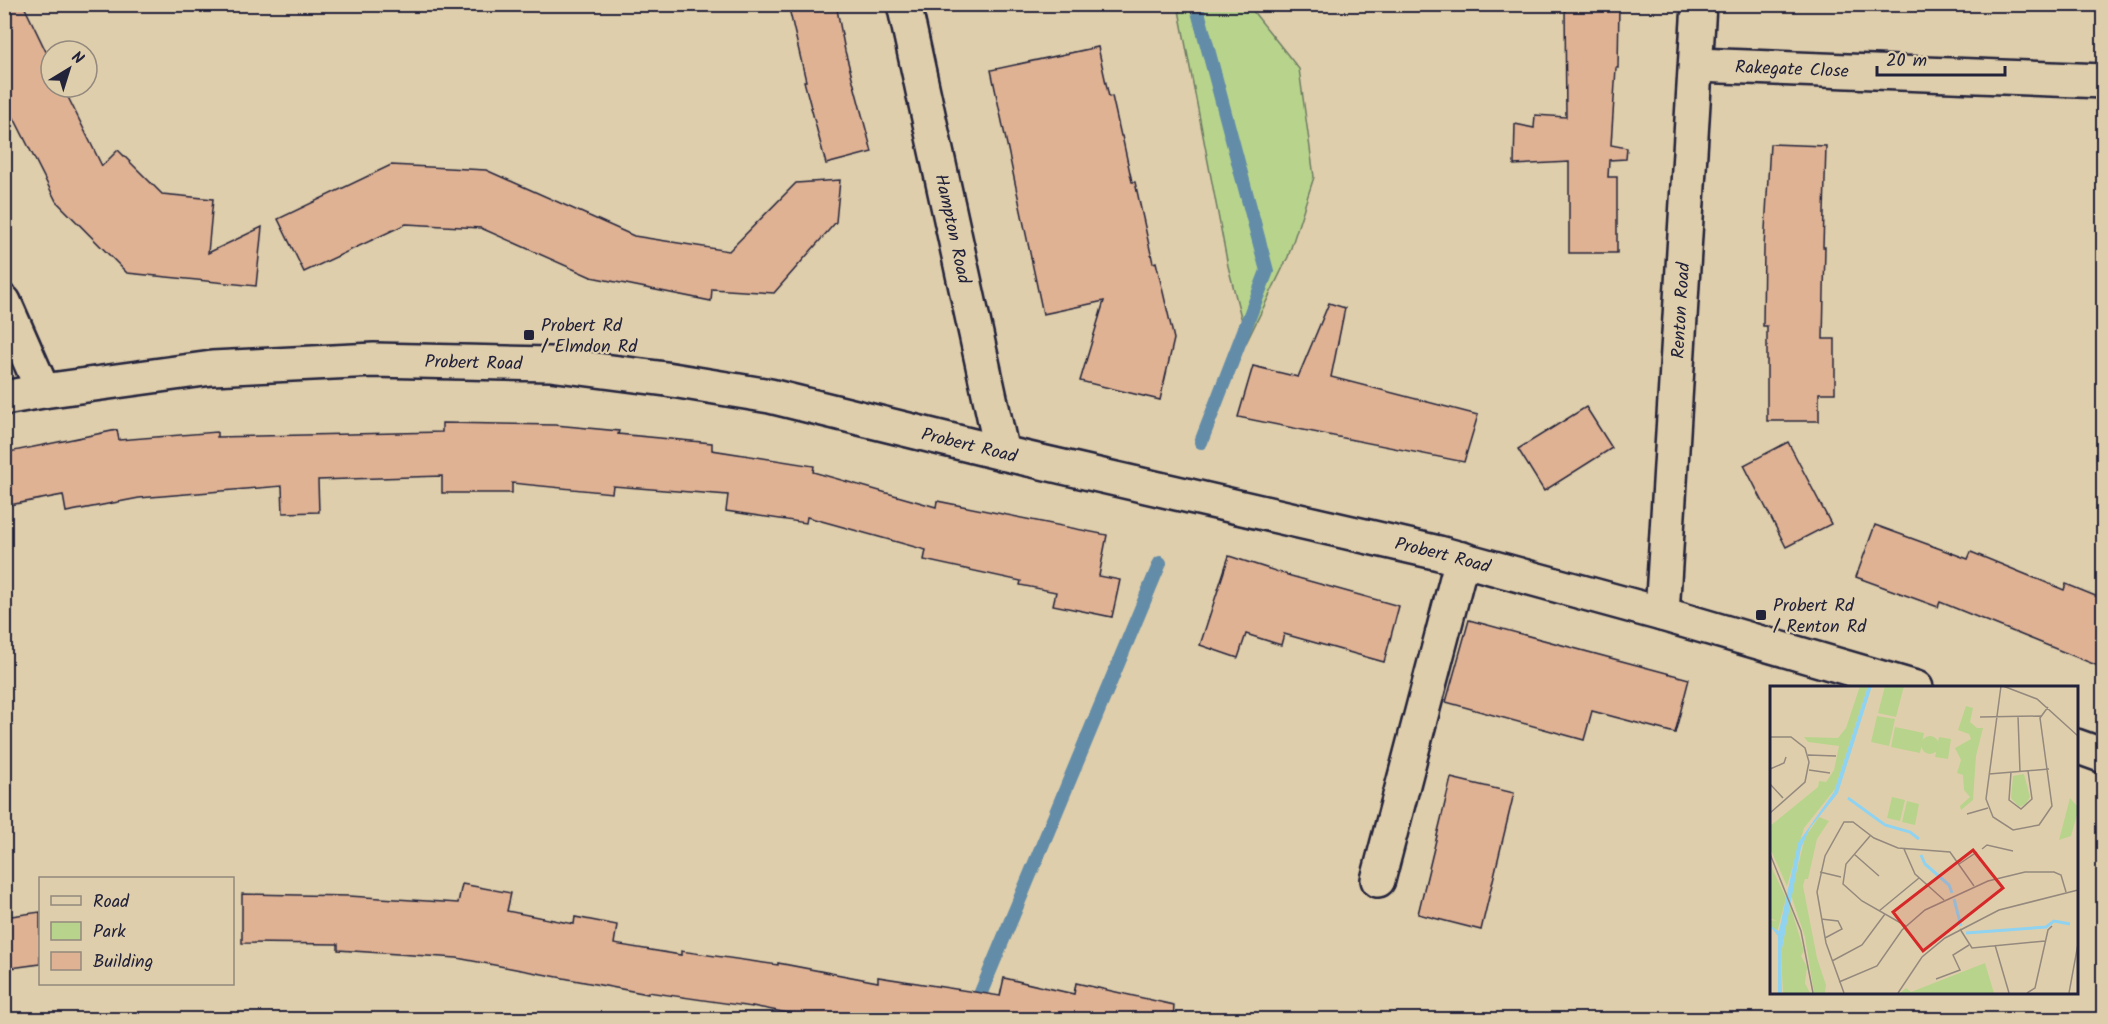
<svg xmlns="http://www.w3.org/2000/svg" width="2108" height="1024" font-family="Kalam,sans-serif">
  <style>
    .green { fill: #b8d48c; stroke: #6d7b64; stroke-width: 1.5 }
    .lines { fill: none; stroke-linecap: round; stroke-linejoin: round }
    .stream { stroke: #638ca8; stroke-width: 14 }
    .building { fill: #dfb293; stroke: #22223b; stroke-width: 1.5 }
    .street-casing { stroke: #22223b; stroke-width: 38 }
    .street { stroke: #dfceab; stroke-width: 33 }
    .poi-dot { fill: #22223b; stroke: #dfceab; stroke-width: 2 }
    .labels { text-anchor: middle; stroke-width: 4.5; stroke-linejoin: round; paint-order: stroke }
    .street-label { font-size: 18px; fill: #22223b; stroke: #dfceab }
    .poi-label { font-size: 18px; fill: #22223b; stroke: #dfceab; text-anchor: start }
    .inset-river { fill: none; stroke: #8fd3f1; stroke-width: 3 }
    .inset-road { fill: none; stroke: #93897e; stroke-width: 1.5 }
    .view { fill: #d62828; fill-opacity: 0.15; stroke: #d62828; stroke-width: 3 }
    .inset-edge { fill: none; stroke: #22223b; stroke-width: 3 }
  </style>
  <rect width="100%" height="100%" fill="#dfceab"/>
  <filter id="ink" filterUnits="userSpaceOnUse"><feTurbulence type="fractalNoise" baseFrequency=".0167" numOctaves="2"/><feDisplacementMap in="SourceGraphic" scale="12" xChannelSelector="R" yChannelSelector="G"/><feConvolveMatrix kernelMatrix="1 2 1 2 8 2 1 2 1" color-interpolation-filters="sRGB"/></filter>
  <g filter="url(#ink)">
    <polygon class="green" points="1178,5 1248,5 1299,69 1314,177 1288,257 1247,341 1228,266"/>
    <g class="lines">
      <g class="stream">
        <polyline points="1196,4 1267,271 1201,442"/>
        <polyline points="974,1009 1160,563"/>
      </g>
    </g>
    <g class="building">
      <polygon points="4,4 23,4 51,62 51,87 63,87 102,166 118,150 162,194 213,199 208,253 262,227 256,286 127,273 56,201 4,98"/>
      <polygon points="788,4 836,4 845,51 872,152 826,164 804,81 806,81"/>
      <polygon points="1565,4 1619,4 1618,68 1616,68 1611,145 1627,148 1626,159 1609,160 1608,177 1617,177 1617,253 1569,253 1569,162 1514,165 1515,124 1534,128 1535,115 1566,117"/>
      <polygon points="1098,47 1109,97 1112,96 1121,136 1122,136 1132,182 1135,182 1153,263 1156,262 1174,339 1160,400 1080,381 1104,301 1043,314 991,70"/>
      <polygon points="1770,144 1826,146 1823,247 1825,247 1823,339 1835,339 1835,393 1819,393 1819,421 1767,421 1767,326 1763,326 1764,247"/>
      <polygon points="391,165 486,170 634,236 729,251 796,183 840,180 836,222 774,293 712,289 711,301 591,277 481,228 406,224 304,272 278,219"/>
      <polygon points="1329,303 1345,308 1331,377 1478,415 1464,462 1238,417 1253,366 1298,377"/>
      <polygon points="1586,407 1612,448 1544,491 1518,449"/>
      <polygon points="442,423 555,425 619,431 618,434 712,443 712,450 814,466 813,472 936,507 937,501 1107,535 1099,576 1120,580 1112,617 1053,605 1056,592 1020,585 1021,581 924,560 926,550 807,517 806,523 726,511 728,495 613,486 612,493 512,483 512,493 442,493 442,476 318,480 319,512 283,513 282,486 139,498 66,512 63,495 4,506 4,453 117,430 119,440 217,432 217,437 442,432"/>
      <polygon points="1788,442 1831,524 1786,547 1744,465"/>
      <polygon points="1875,525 1968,559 1971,552 2064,590 2066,584 2103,599 2103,668 1940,602 1938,607 1856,577"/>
      <polygon points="1229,556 1291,576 1399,606 1384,662 1284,634 1281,645 1246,634 1238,658 1200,645"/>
      <polygon points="1469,620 1689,679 1675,733 1592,711 1584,740 1446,702"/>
      <polygon points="1451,778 1514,793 1481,930 1418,914"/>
      <polygon points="462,884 511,893 507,911 574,924 575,917 617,925 614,944 681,955 681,951 778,965 778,963 878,982 878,977 1000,996 1004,978 1074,994 1076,983 1174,1005 1173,1020 823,1020 752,1006 752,1007 648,992 648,994 457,958 338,950 338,944 242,943 242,894 349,896 458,903"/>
      <polygon points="40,912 40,964 4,969 4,917"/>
    </g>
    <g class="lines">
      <defs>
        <g id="street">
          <path id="s1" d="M904,4L1002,453"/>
          <path id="s2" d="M1696,65L2104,81"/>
          <polyline points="4,302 43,391"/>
          <path id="s3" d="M4,398L43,391L212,368L374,360L550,364L666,379L770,396L1002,453L1439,553L1662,614L1916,688"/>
          <path id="s4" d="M1662,614L1699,4"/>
          <polyline points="2076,746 2104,756"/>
          <polyline points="1378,880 1462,559"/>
        </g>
      </defs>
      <use href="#street" class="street-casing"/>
      <use href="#street" class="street"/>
    </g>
  </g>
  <g class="poi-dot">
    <rect x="523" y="329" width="12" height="12" rx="3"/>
    <rect x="1755" y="609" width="12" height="12" rx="3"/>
  </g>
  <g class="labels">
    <g class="street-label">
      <text dy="6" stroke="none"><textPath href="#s2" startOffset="96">Rakegate Close</textPath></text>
      <text dy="6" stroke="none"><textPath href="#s1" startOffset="230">Hampton Road</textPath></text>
      <text dy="6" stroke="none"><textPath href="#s4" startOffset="304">Renton Road</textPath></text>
      <text dy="6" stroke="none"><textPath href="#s3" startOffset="472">Probert Road</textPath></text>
      <text dy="6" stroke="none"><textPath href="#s3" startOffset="976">Probert Road</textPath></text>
      <text dy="6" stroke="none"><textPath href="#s3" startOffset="1462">Probert Road</textPath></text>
    </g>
    <g class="poi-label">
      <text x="541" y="331">Probert Rd<tspan x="541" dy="21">/ Elmdon Rd</tspan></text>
      <text x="1773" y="611">Probert Rd<tspan x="1773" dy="21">/ Renton Rd</tspan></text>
    </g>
  </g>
  <g transform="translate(1770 686)">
    <rect width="308" height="308" fill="#dfceab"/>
    <path d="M90,0H98L65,103L34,142L17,200L0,162V140L48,101L49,95L56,96L64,84L69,60L38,56L34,51L68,52L76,42ZM115,0H134L126,31L108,27ZM196,20L203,22L200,36L207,42H213L206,70L203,114L191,124L190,120L200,111L194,104L193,89L187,87L191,74L185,62L201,53L199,48L188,44ZM107,30L125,33L119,60L101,56ZM125,41L154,47L150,67L121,61ZM151 59a9 9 0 1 1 18 0a9 9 0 1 1-18 0ZM169,51L181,53L178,73L165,71ZM254,88L260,111L256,118L249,121L241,112L243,90ZM122,111L135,114L130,135L117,132ZM300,112L307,120V129L301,150L289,154ZM137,115L149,118L145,139L132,136ZM49,131L59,135L47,153L38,193H35L33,200L47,272L56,299L55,307H44L35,251L21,209L35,151ZM0,178L16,212L7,247L0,240V234L7,235L0,232ZM20,219L34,265L31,270L37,281L35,297L40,307H13L11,268ZM215,277L224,307H130L136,302L141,306Z" fill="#b8d48c"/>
    <path d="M98,0H102L68,107L40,142L31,162L11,268L12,307H8V250L0,240L9,245L28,157L64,106Z" fill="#8fd3f1"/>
    <path class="inset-river" d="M78,112L115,139L140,146L149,153M151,169L155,178L179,199L182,207M184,213L191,240M196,247L276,241L284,235L300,238"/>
    <path class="inset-road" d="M231,0L216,113L223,131L243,144L269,139L282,120L270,32L278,21M233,0L267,13L308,50M248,30L250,86M210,31L271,30M0,51H21L35,62L39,76L35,96L0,127M38,69L66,70M0,83L14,77L16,71M39,84L60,87M241,86L239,114L251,123L262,113L258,85M219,88L279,83M0,98L13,112M197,128L218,122M100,150L76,178L73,198L92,215L136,240M134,163L145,188L174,214M212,163L217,159L243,165M0,168L31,245L43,307M84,168L109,190M189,178L207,166M50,186L71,191M109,225L149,192M51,233L68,235L72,243L55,252M190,243L202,262L275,255M225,259L239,307M62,275L92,259L115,228M166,293L190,284L183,269L199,259M69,296L107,280L132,244L155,224L218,195L255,186H284L291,189L296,206M74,307L56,257L47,206L55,170L74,136H83L104,152L128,162L180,166L204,200M128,307L152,271L175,252L229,224L308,204M257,307L265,302L278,244L282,240M299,307L308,258"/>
    <path class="view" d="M203,164L233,202L153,265L123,226Z"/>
    <rect width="308" height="308" class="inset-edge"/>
  </g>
  <rect width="2108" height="1024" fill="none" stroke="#dfceab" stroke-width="24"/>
  <rect x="12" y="12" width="2084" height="1000" fill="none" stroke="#22223b" stroke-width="2" filter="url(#ink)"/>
  <rect x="39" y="877" width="195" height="108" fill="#dfceab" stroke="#93897e" stroke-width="1.5"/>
  <rect x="51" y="896" width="30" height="9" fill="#dfceab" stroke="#93897e" stroke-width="1.5"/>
  <text x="93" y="907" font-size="18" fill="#22223b">Road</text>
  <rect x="51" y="922" width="30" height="18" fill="#b8d48c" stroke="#93897e" stroke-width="1.5"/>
  <text x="93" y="937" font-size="18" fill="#22223b">Park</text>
  <rect x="51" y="952" width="30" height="18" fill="#dfb293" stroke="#93897e" stroke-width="1.5"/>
  <text x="93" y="967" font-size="18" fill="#22223b">Building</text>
  <g transform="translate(69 69) rotate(38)"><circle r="28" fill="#dfceab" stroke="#93897e" stroke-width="1.5"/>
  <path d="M0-4.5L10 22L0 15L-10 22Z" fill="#22223b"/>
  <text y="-9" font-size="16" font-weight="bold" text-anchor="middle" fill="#22223b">N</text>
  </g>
  <path d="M1877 66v9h128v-9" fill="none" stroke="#22223b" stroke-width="3"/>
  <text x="1886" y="66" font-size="18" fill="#22223b" stroke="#dfceab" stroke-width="4.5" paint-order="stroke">20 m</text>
</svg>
